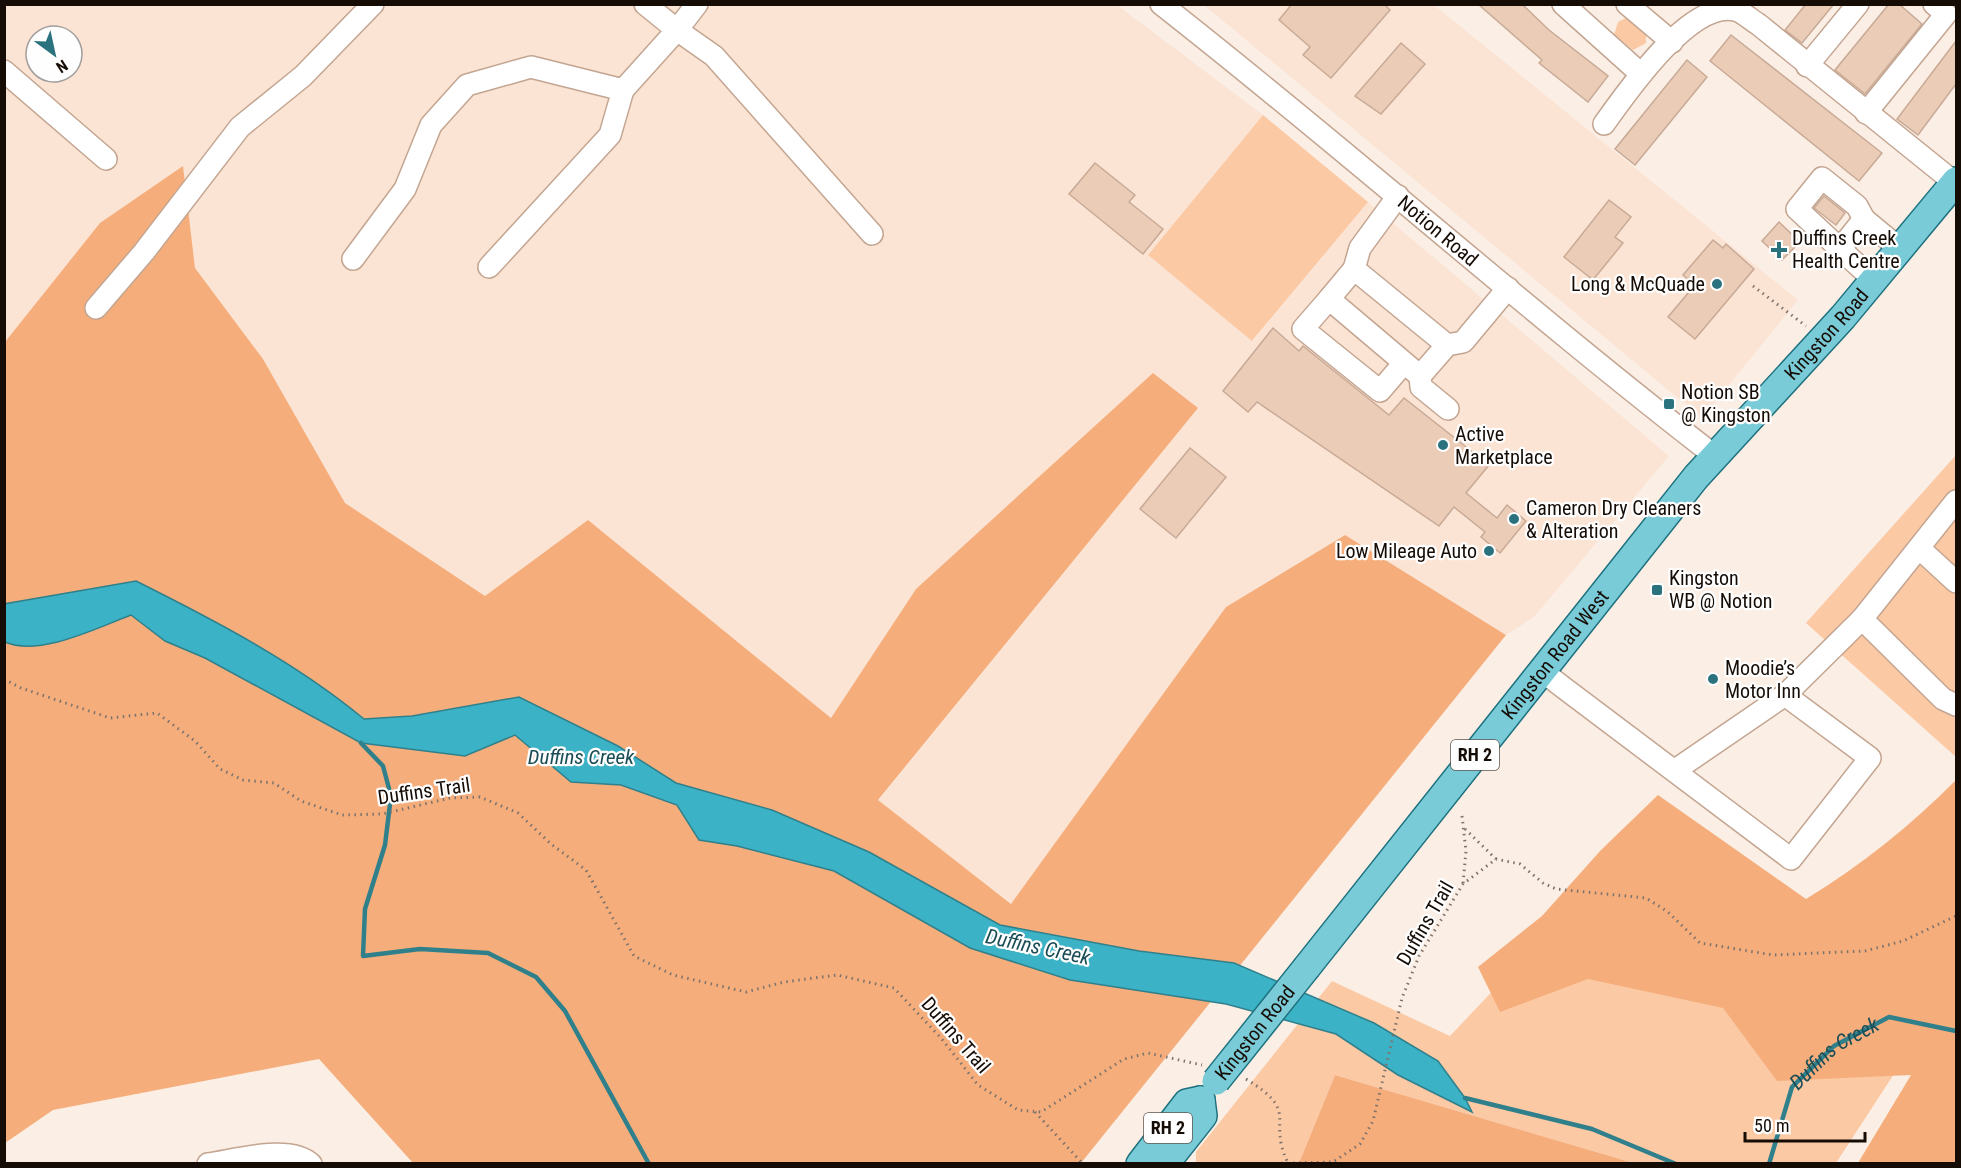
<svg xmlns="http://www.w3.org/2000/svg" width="1961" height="1168" font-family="'Roboto Condensed',sans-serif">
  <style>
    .built { fill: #fbe4d4; fill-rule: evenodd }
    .green { fill: #fcc9a5 }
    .forest { fill: #f5ae7b }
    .water { fill: #3bb2c6; stroke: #30808c; stroke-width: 1.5 }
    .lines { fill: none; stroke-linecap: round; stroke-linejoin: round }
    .stream { stroke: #30808c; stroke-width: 4.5 }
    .building { fill: #ebccb7; stroke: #c8aa96; stroke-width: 1.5 }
    .minor-casing { stroke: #c3a591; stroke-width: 24 }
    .major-casing { stroke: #1e717e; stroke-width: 30 }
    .path { stroke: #7e736c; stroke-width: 3; stroke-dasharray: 1.5 4.5; stroke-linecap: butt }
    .minor { stroke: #fff; stroke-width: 21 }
    .major { stroke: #7acbd8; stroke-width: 27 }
    .major-bridge-casing { stroke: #1e717e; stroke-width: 30; stroke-linecap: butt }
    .major-bridge { stroke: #7acbd8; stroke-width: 27 }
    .poi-dot { fill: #2b727f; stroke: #fefefe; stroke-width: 2 }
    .labels { text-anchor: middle; stroke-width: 4.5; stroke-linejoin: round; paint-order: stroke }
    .shield { fill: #fefefe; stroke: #5c5550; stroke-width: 1.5 }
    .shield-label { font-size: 18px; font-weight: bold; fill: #160c06 }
    .street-label { font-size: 20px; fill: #160c06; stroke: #fefefe }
    .poi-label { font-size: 20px; fill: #160c06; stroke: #fefefe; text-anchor: start }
    .water-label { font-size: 21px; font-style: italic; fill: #1b4d56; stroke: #fefefe }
  </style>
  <rect width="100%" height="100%" fill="#fbeee5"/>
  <g class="built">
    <path d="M5,5H1117L1263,115L1148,255L1253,341L1368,202L1669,456L1534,617L1506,635L1345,535L1226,607L1012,904L878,801L1197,409L916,589L831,718L588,521L485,596L345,503L263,359L195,268L183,166L5,342ZM36,36H72V72H36Z"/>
    <polygon points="1204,5 1434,5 1798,300 1702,418"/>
  </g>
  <g class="green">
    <polygon points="1626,18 1646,34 1646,43 1633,50 1614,35 1618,22"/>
    <polygon points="1263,115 1368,202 1252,341 1148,255"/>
    <polygon points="1956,455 1956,757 1806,623"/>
    <polygon points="1521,961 1956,979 1836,1163 1634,1163 1335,1075 1299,1163 1196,1163 1196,1152 1332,981 1450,1036"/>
  </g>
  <g class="forest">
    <polygon points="183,166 195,268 263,359 345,503 485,596 588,520 831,718 916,589 1153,373 1198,408 878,800 1011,904 1226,607 1345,535 1506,635 1081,1163 413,1163 319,1059 53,1110 5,1143 5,342 100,223"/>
    <path d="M1956,780V1163H1858L1911,1075L1777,1081L1723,1008L1588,979L1500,1012L1478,967L1542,916L1601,850L1658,795L1806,899C1862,865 1910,826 1956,780Z"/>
    <polygon points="1335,1075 1627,1161 1634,1163 1299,1163"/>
  </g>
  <path class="water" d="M136,581C216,621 295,662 364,719L412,716L519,697L618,746L676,783L772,810L869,852L1000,925L1139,951L1234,963L1374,1023L1438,1061L1465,1098L1472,1112L1398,1075L1336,1034L1226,1004L1070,980L970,948L834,871L737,846L699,840L677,805L621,785L571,782L515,735L465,756L361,743L205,658L165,641L131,615C97,628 39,657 5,642L4,604Z"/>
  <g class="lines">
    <g class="stream">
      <polyline points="361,743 383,766 391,796 385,845 365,909 363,956 420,949 488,953 536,977 565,1011 649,1164"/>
      <polyline points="1465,1098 1592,1129 1676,1164"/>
      <path id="s1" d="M1769,1164L1792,1087L1834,1046L1889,1017L1956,1031"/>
    </g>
  </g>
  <g class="building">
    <polygon points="1292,4 1384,4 1390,10 1331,78 1303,55 1310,47 1279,20"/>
    <polygon points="1478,4 1522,4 1549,30 1608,76 1588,102 1539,63 1542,60"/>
    <polygon points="1806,4 1834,4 1802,43 1785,30"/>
    <polygon points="1889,4 1899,4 1922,24 1865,94 1835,70"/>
    <polygon points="1731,35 1882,153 1859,181 1710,61"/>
    <polygon points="1956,41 1956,84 1918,135 1897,119"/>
    <polygon points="1401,43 1425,64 1381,114 1355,96"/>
    <polygon points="1687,60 1707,77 1635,165 1615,149"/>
    <polygon points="1095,163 1135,195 1129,202 1163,229 1143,254 1069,194"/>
    <polygon points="1824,196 1845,213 1836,225 1814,208"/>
    <polygon points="1609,200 1631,217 1615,237 1623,243 1593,280 1564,257"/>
    <polygon points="1779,222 1800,242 1782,260 1762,241"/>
    <polygon points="1713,240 1723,248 1726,244 1754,269 1695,339 1668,317 1695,285 1683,275"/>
    <polygon points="1273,328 1299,351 1303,346 1389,415 1404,398 1489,465 1466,493 1497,518 1507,505 1526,521 1500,553 1481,537 1485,532 1454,507 1439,526 1257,402 1248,412 1223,391"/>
    <polygon points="1190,448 1226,477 1176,538 1140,509"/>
  </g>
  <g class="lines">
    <defs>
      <g id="minor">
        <polyline points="697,4 677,30 714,56 872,234"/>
        <path id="s2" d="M1161,4C1349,151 1527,311 1715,456"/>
        <polyline points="1563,4 1641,74"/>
        <polyline points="1627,4 1672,42"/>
        <polyline points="1807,66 1858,4"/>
        <polyline points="4,71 106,159"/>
        <polyline points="1866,113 1946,14 1934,4"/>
        <path d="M1604,124C1627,92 1690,0 1735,10C1742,11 1751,20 1758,24L1955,183"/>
        <polyline points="1840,249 1797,209 1822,178 1857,206 1864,219"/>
        <polyline points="353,259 405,189 431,125 467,85 531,67 623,90 677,30 645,4"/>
        <polyline points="489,267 610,135 623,90"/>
        <polyline points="1354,269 1360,248 1398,196"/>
        <polyline points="1874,280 1840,249 1864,219 1900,249"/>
        <polyline points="1329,299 1303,329 1380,391 1404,363"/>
        <polyline points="96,308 144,252 240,127 303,76 373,4"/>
        <polyline points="1447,345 1354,269 1329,299 1420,376 1447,345 1463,342 1508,288"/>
        <polyline points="1420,376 1421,387 1448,409"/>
        <polyline points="1919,548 1956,582"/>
        <polyline points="1862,619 1943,699 1956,705"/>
        <polyline points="1542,671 1564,688 1791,859 1870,758 1785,695 1674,771"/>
        <polyline points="1785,695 1862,619 1956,501"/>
        <path d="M208,1164C236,1160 290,1144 311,1164"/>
      </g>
      <g id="major">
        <path id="s3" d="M1307,967L1696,477L1843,317L1956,181"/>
        <polyline points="1140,1164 1187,1103 1201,1100"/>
        <polyline points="1165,1164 1203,1116 1201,1100"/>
      </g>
    </defs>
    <use href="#minor" class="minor-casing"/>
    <use href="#major" class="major-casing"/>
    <g class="path">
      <polyline points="1753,286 1806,326"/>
      <polyline points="4,679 21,688 110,718 157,713 195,741 220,769 243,780 274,783 301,801 342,815 382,814 450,798 480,797 518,813 551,844 586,870 634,956 673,975 746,992 784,982 837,975 894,988 941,1038 978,1085 1018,1110 1041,1112 1124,1059 1148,1053 1202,1065"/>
      <polyline points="1462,816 1466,851 1463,884"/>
      <polyline points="1465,829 1496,859"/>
      <path d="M1246,1079C1301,1113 1267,1117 1287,1161"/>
      <polyline points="1035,1112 1083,1164"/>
      <polyline points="1257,1164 1333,1162 1360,1144 1373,1121 1402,998 1419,956 1463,884 1496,859 1520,864 1543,883 1556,889 1646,898 1668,912 1700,943 1773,955 1865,951 1903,941 1956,916"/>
    </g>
    <use href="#minor" class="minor"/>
    <use href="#major" class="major"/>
    <defs>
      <g id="major-bridge">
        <path id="s4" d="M1216,1081L1307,967"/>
      </g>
    </defs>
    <use href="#major-bridge" class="major-bridge-casing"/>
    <use href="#major-bridge" class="major-bridge"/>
  </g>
  <g class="poi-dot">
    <path d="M1776 241h6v6h6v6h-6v6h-6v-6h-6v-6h6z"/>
    <circle cx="1717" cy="284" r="6"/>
    <rect x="1663" y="398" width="12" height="12" rx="3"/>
    <circle cx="1443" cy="445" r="6"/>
    <circle cx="1514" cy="519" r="6"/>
    <circle cx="1489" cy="551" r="6"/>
    <rect x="1651" y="584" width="12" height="12" rx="3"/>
    <circle cx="1713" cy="679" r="6"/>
  </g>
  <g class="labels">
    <g class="shield">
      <rect x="1451" y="740" width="48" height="30" rx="4.5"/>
      <rect x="1144" y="1113" width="48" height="30" rx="4.5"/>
    </g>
    <g class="shield-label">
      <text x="1475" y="761">RH 2</text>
      <text x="1168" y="1134">RH 2</text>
    </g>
    <g class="street-label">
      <text dy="7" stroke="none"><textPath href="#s2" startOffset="358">Notion Road</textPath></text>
      <text dy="7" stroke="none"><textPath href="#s3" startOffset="819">Kingston Road</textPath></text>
      <text dy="7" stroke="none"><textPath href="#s3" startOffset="399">Kingston Road West</textPath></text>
      <text transform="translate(424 791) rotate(-8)" y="7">Duffins Trail</text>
      <text transform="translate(1425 923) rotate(-60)" y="7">Duffins Trail</text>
      <text dy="7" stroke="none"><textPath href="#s4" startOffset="62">Kingston Road</textPath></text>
      <text transform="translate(956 1035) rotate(49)" y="7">Duffins Trail</text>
    </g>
    <g class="poi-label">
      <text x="1792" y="245">Duffins Creek<tspan x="1792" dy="23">Health Centre</tspan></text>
      <text x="1705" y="291" text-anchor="end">Long &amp; McQuade</text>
      <text x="1681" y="399">Notion SB<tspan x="1681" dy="23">@ Kingston</tspan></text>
      <text x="1455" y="441">Active<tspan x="1455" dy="23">Marketplace</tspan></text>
      <text x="1526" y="515">Cameron Dry Cleaners<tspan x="1526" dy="23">&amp; Alteration</tspan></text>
      <text x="1477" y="558" text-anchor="end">Low Mileage Auto</text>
      <text x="1669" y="585">Kingston<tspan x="1669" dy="23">WB @ Notion</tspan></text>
      <text x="1725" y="675">Moodie’s<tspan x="1725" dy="23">Motor Inn</tspan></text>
    </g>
    <g class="water-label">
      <text x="581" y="764">Duffins Creek</text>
      <text transform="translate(1038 947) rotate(12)" y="7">Duffins Creek</text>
      <text dy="7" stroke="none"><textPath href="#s1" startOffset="135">Duffins Creek</textPath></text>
    </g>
  </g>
  <rect width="1961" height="1168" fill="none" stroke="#160c06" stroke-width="12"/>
  <g transform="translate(54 54) rotate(147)"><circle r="28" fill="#fefefe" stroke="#a19d9b" stroke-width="1.5"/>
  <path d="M0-4.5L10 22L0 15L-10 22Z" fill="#2b727f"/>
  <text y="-9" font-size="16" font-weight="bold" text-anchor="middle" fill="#160c06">N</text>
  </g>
  <path d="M1745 1132v9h120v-9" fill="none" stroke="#160c06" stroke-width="3"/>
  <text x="1754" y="1132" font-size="18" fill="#160c06" stroke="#fefefe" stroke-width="4.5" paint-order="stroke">50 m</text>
</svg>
